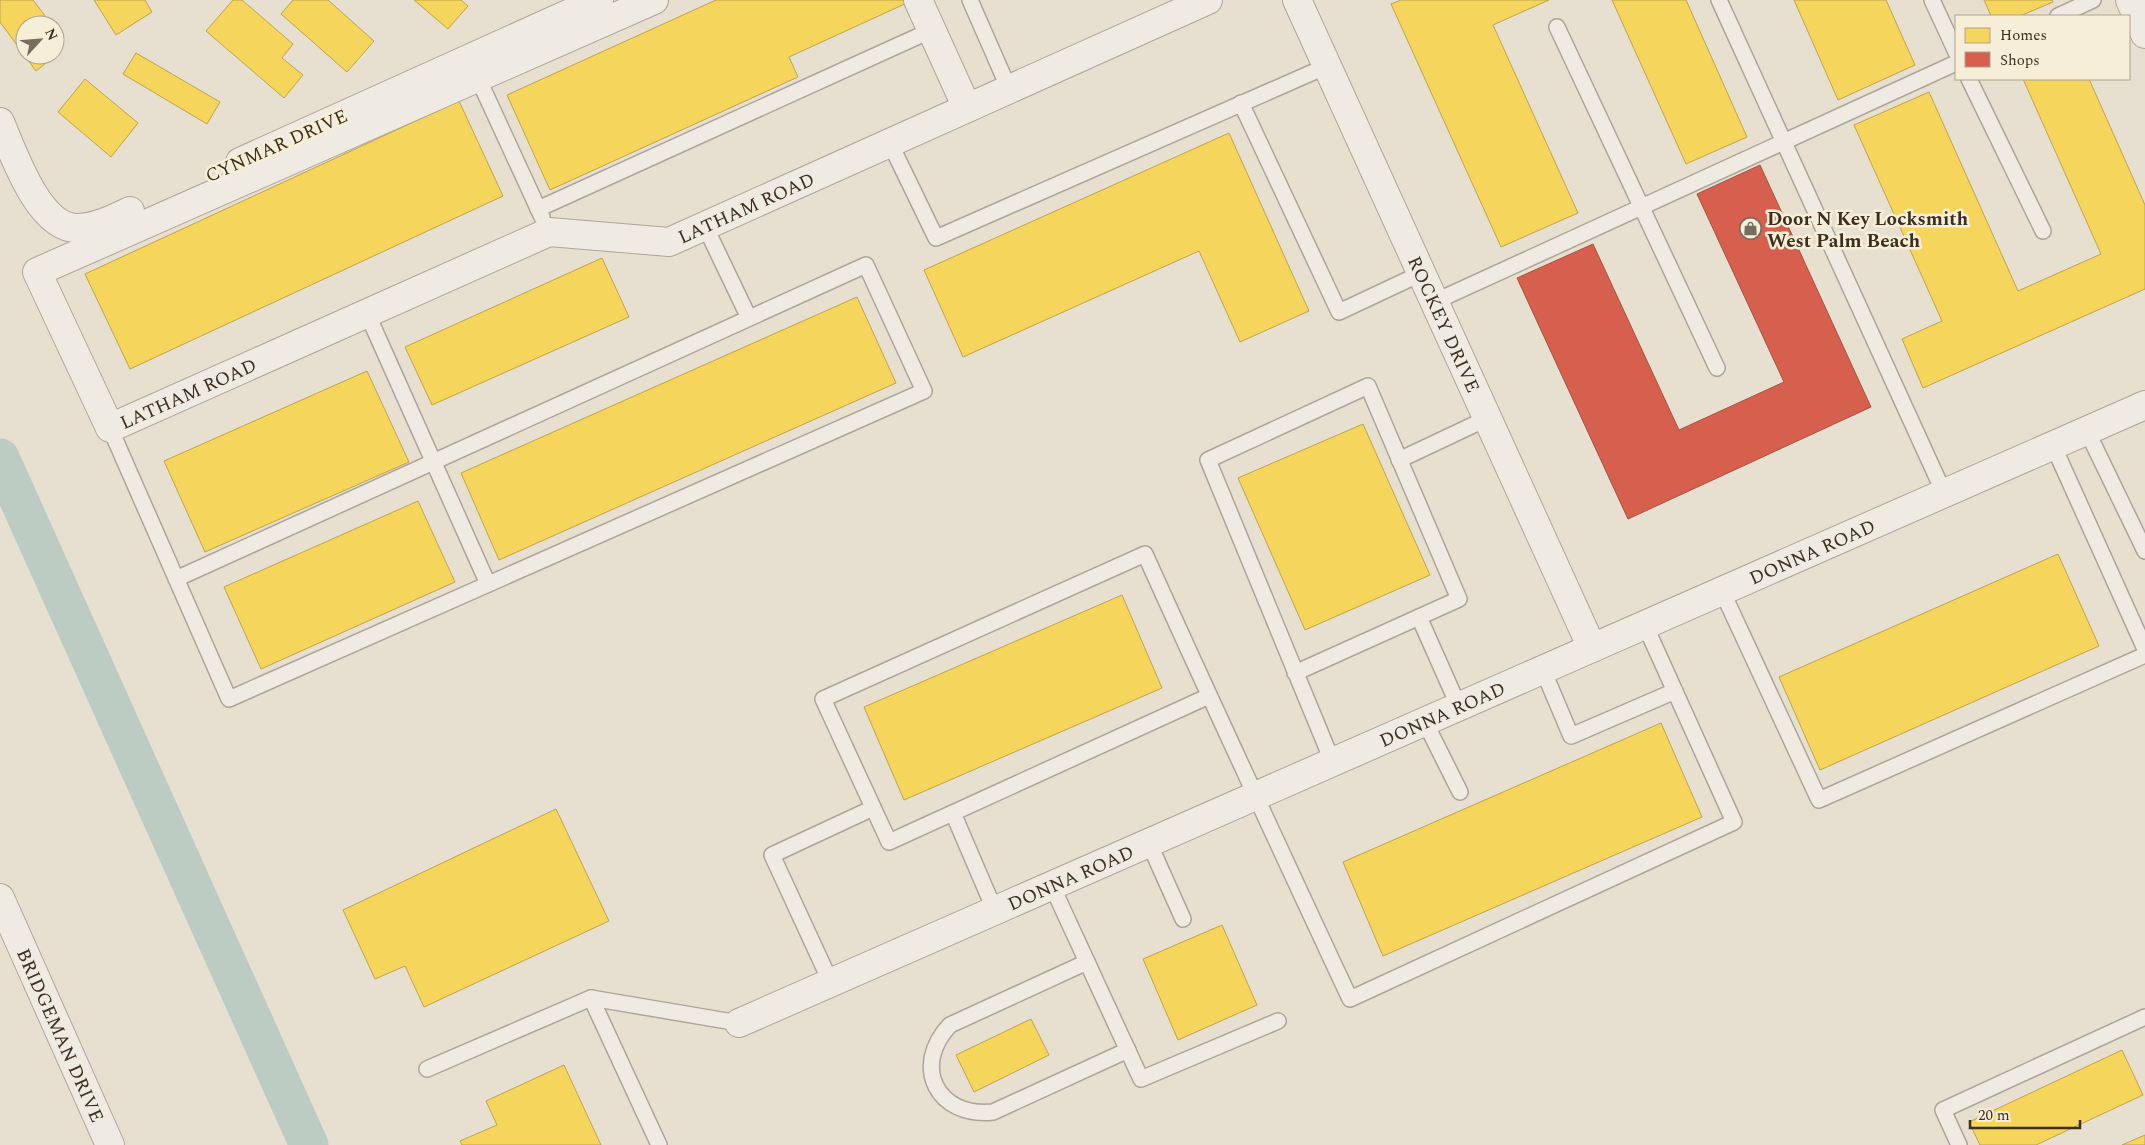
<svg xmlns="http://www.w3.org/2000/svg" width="2145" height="1145" font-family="Spectral,serif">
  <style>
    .homes { fill: #f6d55c; stroke: #bea34a }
    .shops { fill: #d6604d; stroke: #a85140 }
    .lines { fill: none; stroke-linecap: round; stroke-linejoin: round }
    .canal { stroke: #bcccc2; stroke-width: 39 }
    .service-casing { stroke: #ada599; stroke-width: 18 }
    .minor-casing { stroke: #ada599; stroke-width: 30 }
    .service { stroke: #efebe3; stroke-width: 15 }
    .minor { stroke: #efebe3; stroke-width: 28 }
    .labels { text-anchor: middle; stroke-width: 5; stroke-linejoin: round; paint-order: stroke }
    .street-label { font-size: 19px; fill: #3d2e20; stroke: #f7eed8 }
    .poi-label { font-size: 19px; font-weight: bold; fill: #3d2e20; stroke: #f7eed8; text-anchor: start }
  </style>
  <rect width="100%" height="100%" fill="#e7e0d1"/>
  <g class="homes">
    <polygon points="0,0 33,0 49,21 43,25 25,25 25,55 55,56 36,71 0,22"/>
    <polygon points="94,0 145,0 152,12 116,35"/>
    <polygon points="233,0 242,0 293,44 282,58 303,75 284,98 206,31"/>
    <polygon points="293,0 328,0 374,41 347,72 281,14"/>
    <polygon points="414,0 461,0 468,6 448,29"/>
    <polygon points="716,0 908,0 909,2 789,57 798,77 550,190 507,95"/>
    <polygon points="1401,0 1549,0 1493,25 1578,213 1501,247 1391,4"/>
    <polygon points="1612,0 1686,0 1747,137 1686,164"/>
    <polygon points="1794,0 1886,0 1915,65 1838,100"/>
    <polygon points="1984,0 2052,0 2053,2 2020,16 1991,16"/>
    <polygon points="136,53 220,102 207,124 123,74"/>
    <polygon points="85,79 138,123 111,157 58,112"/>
    <polygon points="2023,79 2089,79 2145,205 2145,289 1923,388 1902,339 1942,321 1854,125 1929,92 2018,291 2101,254"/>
    <polygon points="459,101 503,196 130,369 85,274"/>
    <polygon points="1229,133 1309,311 1240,342 1199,251 963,357 924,270"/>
    <polygon points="602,258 629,317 432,405 405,347"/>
    <polygon points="857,297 896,383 499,560 461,473"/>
    <polygon points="367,371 409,462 205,552 164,461"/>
    <polygon points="1363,424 1430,575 1305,630 1238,478"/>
    <polygon points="418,501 455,582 261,669 224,587"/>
    <polygon points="2058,554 2099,646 1820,770 1779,677"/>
    <polygon points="1122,595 1162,688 904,800 864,707"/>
    <polygon points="1661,723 1702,817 1383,956 1343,862"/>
    <polygon points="556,809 609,921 424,1007 405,966 375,979 343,910"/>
    <polygon points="1222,925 1257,1005 1178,1040 1143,959"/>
    <polygon points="1031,1019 1049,1055 974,1092 956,1055"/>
    <polygon points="2122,1050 2143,1095 2036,1145 1980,1145 1969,1122"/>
    <polygon points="564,1065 601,1145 462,1145 460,1141 497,1125 486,1101"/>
    <polygon points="2145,1135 2145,1145 2122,1145"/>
  </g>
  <polygon class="shops" points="1760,165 1871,407 1628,519 1517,278 1593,244 1679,430 1784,382 1697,194"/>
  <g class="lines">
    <polyline class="canal" points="0,458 309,1145"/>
    <defs>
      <g id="service">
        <polyline points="970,0 1009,89"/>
        <polyline points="1719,0 1944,493"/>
        <polyline points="1932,0 1956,52"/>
        <polyline points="2058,16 2093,0"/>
        <polyline points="1557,27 1717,368"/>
        <polyline points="478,78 542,217"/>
        <polyline points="1969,79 2043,231"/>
        <polyline points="1241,103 1339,312 1422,273"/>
        <polyline points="890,143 936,238 1327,66"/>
        <polyline points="538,209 932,30"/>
        <polyline points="705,226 749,318"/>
        <polyline points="1434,302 1956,63"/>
        <polyline points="367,313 488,584"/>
        <polyline points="110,428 229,699 924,391 866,265 176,579"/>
        <polyline points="2087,431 2145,551"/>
        <polyline points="2053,445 2145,649"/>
        <polyline points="1399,460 1488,418"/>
        <polyline points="1722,591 1819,800 2145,655"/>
        <polyline points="1419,617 1459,707"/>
        <polyline points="1543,670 1571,736 1675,691"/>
        <polyline points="1295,673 1459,599 1368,386 1208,460 1333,763"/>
        <path d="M1209,696L889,842L823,699L1145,554C1212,703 1281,851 1350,999L1734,822L1645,625"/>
        <polyline points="1425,722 1460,792"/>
        <polyline points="953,813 995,911"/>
        <polyline points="1149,843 1183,919"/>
        <polyline points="1052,886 1141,1079 1278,1021"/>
        <path d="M1087,962L950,1025C911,1066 937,1118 993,1112L1128,1050"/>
        <polyline points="831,983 772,855 873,808"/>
        <polyline points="591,998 659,1145"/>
        <polyline points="427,1069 591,998 739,1023"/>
        <polyline points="1959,1145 1943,1110 2145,1017"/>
      </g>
      <g id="minor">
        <path id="s1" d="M654,0L37,272L110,428L549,232L669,242L1208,0"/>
        <polyline points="918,0 967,108"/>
        <path id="s2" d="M1297,0L1592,648"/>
        <polyline points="2130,0 2145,34"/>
        <path d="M0,122C13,152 39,231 79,228C97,227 113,219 130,211"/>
        <polyline points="240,162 599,0"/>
        <path id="s3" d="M0,898L110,1145"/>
        <path id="s4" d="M739,1023L2145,405"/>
      </g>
    </defs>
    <use href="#service" class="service-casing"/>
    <use href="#minor" class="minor-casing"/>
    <use href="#service" class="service"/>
    <use href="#minor" class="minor"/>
  </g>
  <defs>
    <symbol id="shop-ring" viewBox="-11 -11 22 22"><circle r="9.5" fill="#f7eed8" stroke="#786c5e" stroke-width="1.5"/><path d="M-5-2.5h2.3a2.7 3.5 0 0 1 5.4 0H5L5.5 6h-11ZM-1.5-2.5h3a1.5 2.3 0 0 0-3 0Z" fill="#786c5e"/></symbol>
  </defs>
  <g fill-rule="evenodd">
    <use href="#shop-ring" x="1738" y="216" width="25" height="25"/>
  </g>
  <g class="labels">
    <g class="street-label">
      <text transform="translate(276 145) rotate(-24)" y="7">CYNMAR DRIVE</text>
      <text dy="7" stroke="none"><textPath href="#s1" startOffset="1532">LATHAM ROAD</textPath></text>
      <text dy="7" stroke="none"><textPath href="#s2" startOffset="356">ROCKEY DRIVE</textPath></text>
      <text dy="7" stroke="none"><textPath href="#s1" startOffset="932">LATHAM ROAD</textPath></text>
      <text dy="7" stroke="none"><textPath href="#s4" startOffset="1172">DONNA ROAD</textPath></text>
      <text dy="7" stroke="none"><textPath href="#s4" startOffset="768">DONNA ROAD</textPath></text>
      <text dy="7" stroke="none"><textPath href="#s4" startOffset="362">DONNA ROAD</textPath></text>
      <text dy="7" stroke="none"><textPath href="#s3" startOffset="150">BRIDGEMAN DRIVE</textPath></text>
    </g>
    <g class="poi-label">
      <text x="1767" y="225">Door N Key Locksmith<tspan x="1767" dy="22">West Palm Beach</tspan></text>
    </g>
  </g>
  <rect x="1955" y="15" width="175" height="65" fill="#f7eed8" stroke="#ada18e"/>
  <rect x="1965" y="28" width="25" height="15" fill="#f6d55c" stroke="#ada18e"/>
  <text x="2000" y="40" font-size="15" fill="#3d2e20">Homes</text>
  <rect x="1965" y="52" width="25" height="15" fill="#d6604d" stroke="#ada18e"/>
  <text x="2000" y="65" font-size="15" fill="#3d2e20">Shops</text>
  <g transform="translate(40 40) rotate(64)"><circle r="24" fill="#f7eed8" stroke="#ada18e"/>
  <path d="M0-4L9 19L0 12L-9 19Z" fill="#786c5e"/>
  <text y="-8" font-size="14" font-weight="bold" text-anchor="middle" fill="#3d2e20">N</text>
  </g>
  <path d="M1970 1120v8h110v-8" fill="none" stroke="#3d2e20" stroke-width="2.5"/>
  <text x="1978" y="1120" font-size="15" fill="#3d2e20" stroke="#f7eed8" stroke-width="4" paint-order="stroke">20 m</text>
</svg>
